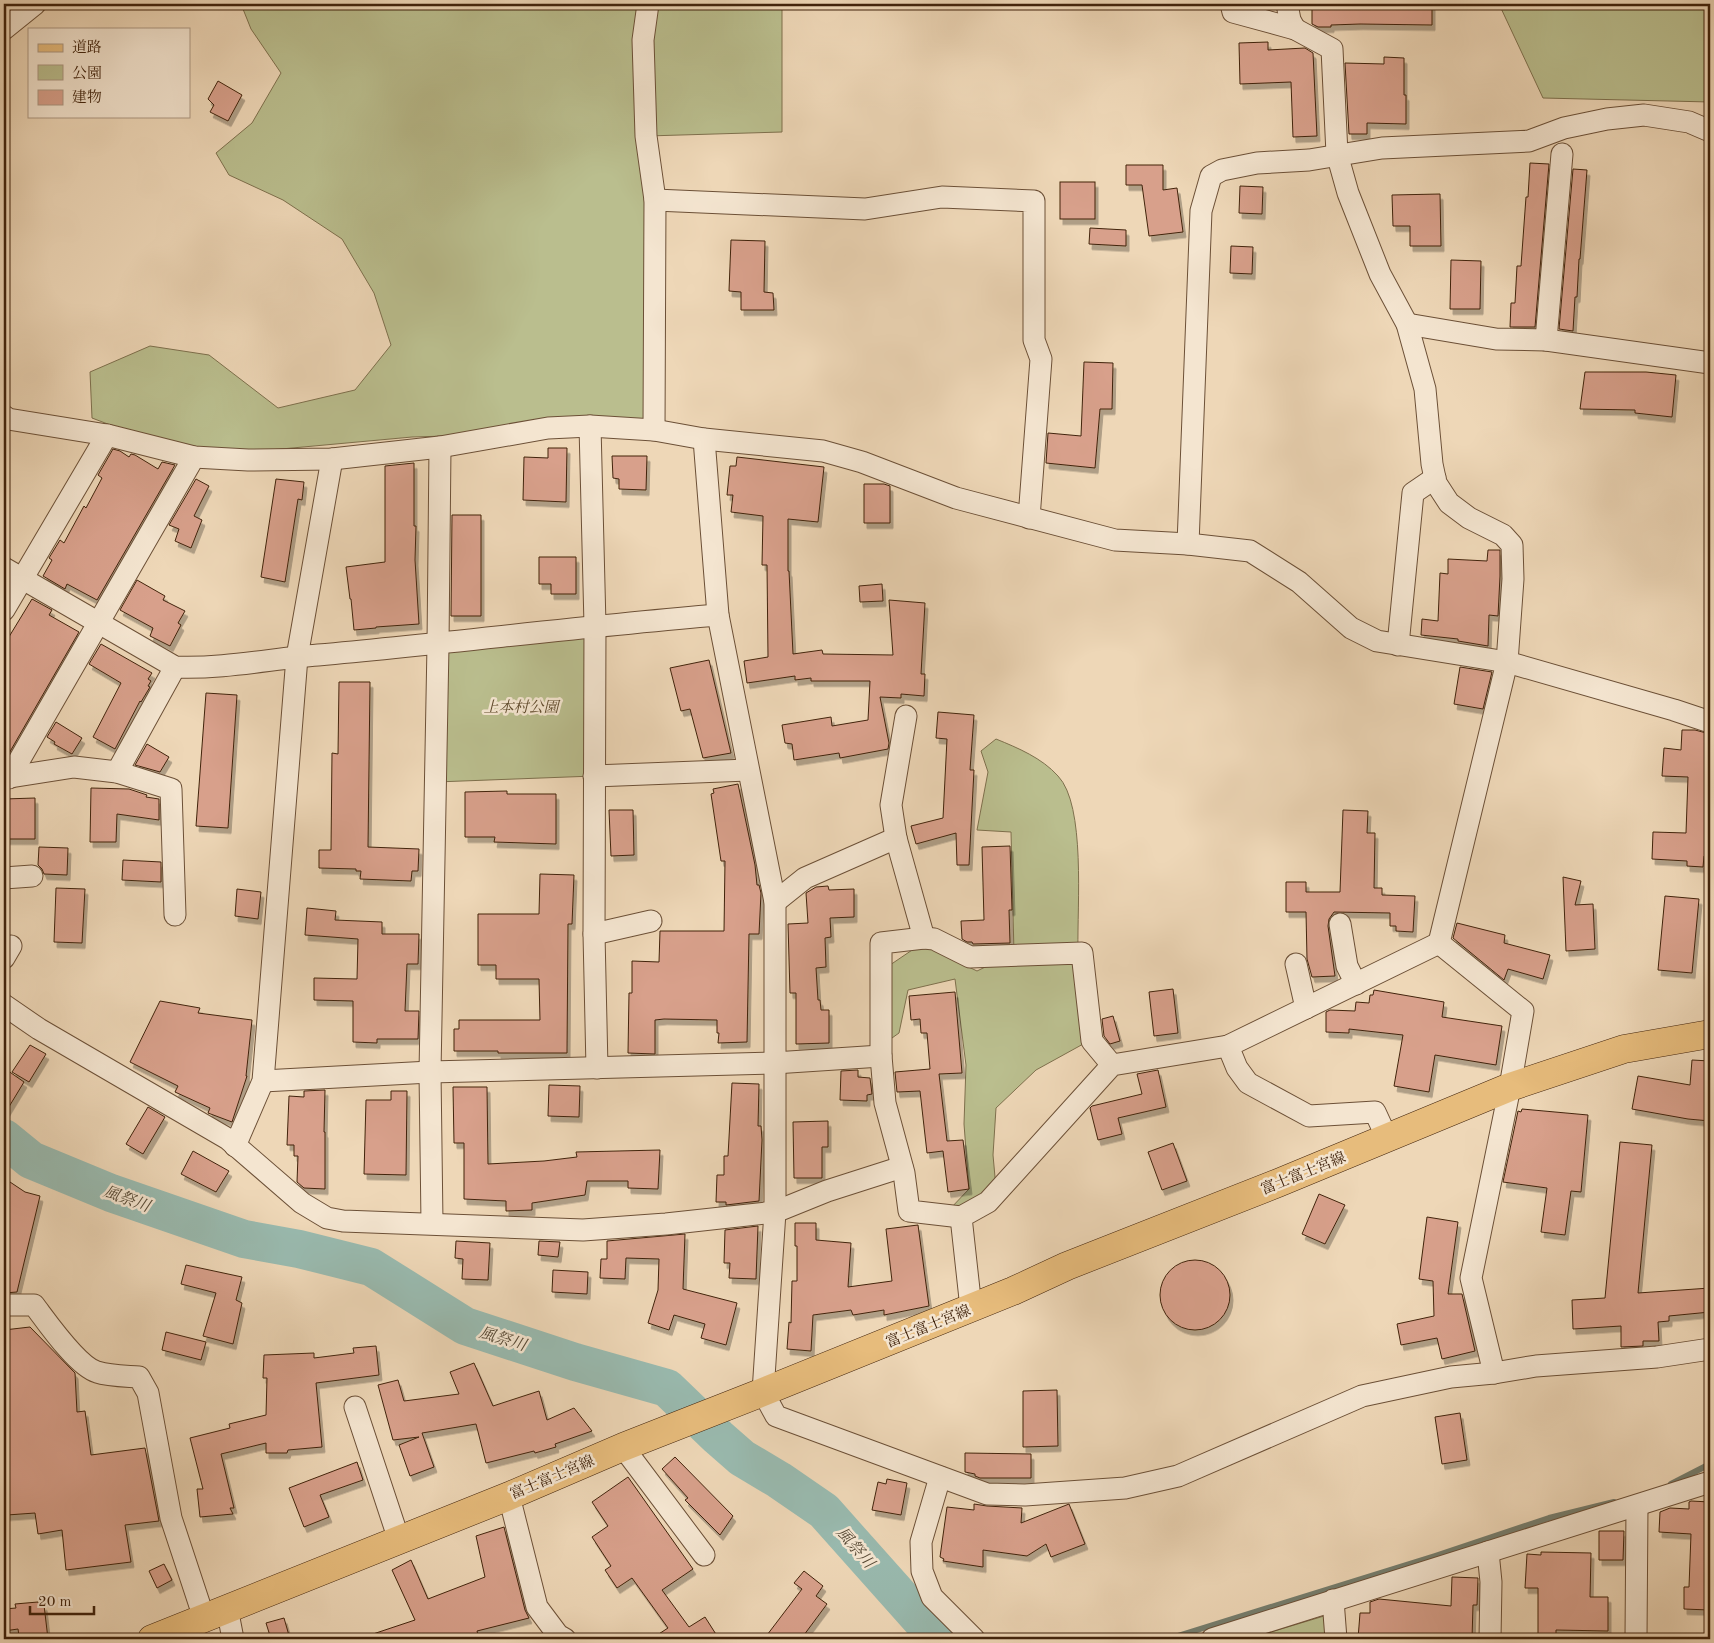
<svg xmlns="http://www.w3.org/2000/svg" width="1714" height="1643" font-family="'Old Standard TT','Noto Serif JP',serif">
  <style>
    .green { fill: #babe8e; stroke: #7e704d }
    .lines { fill: none; stroke-linecap: round; stroke-linejoin: round }
    .stream { stroke: #767e6e; stroke-width: 6 }
    .river { stroke: #99baaf; stroke-width: 38 }
    .building { fill: #d8a08b; stroke: #41230c; filter: url(#shadow) }
    .minor-casing { stroke: #6c5037; stroke-width: 23 }
    .major-casing { stroke: #41230c; stroke-width: 29 }
    .minor { stroke: #f4e5d0; stroke-width: 21 }
    .major { stroke: #e7bc7c; stroke-width: 28 }
    .labels { text-anchor: middle; stroke-width: 5; stroke-linejoin: round; paint-order: stroke }
    .park-label { font-size: 15px; font-style: italic; fill: #5f4a2c; stroke: #f4e5d0 }
    .street-label { font-size: 15px; fill: #41230c; stroke: #f4e5d0 }
    .water-label { font-size: 16px; font-style: italic; fill: #574935; stroke: #f4e5d0 }
  </style>
  <defs>
    <filter id="shadow"><feDropShadow dx="3" dy="5.5" stdDeviation="0" flood-color="#0004"/></filter>
  </defs>
  <rect width="100%" height="100%" fill="#eed7b7"/>
  <filter id="stains"><feTurbulence type="fractalNoise" baseFrequency=".004" numOctaves="4"/><feColorMatrix values="0 0 0 0 .2 0 0 0 0 .09 0 0 0 0 .02 0 0 0 .5 -.17"/></filter>
  <radialGradient id="worn" r=".72"><stop offset=".6" stop-color="#630" stop-opacity="0"/><stop offset="1" stop-color="#630" stop-opacity=".3"/></radialGradient>
  <g class="green">
    <polygon points="241,4 782,4 782,132 647,136 654,430 412,437 194,457 92,418 90,372 150,346 209,355 278,408 355,390 391,345 374,293 342,239 283,200 229,175 216,153 252,123 281,73 251,29"/>
    <polygon points="1499,4 1710,4 1710,102 1543,98"/>
    <polygon points="595,625 594,776 436,782 438,645"/>
    <path d="M996,739C1018,748 1042,758 1058,776C1086,805 1077,907 1078,948C1079,979 1083,1011 1085,1043L1036,1070L996,1108L993,1155L996,1188L976,1212L949,1210L969,1189L964,1124L966,1065L955,979L908,990L899,1033L885,1043L890,965L921,944L977,971L1014,953L1011,832L977,830L988,772L981,751Z"/>
    <polygon points="1324,1616 1326,1639 1259,1639 1258,1636"/>
  </g>
  <g class="lines">
    <g class="stream">
      <polyline points="1671,1484 1710,1464"/>
      <polyline points="931,1632 957,1636"/>
      <polyline points="1168,1639 1435,1556 1549,1518 1614,1502"/>
    </g>
    <polyline class="river" points="4,1138 31,1160 111,1193 244,1239 299,1249 371,1267 465,1326 575,1362 667,1388 718,1437 742,1458 779,1480 824,1511 938,1639"/>
  </g>
  <g class="building">
    <polygon points="1312,4 1432,4 1432,25 1360,24 1331,25 1331,27 1318,27 1312,24"/>
    <polygon points="1268,42 1268,50 1305,48 1313,53 1317,136 1293,137 1291,82 1240,84 1239,43"/>
    <polygon points="1384,57 1404,58 1404,95 1406,95 1406,124 1367,123 1367,134 1349,134 1345,63 1384,64"/>
    <polygon points="218,81 242,95 228,121 210,112 214,105 208,99"/>
    <polygon points="1530,163 1549,164 1535,327 1510,327 1511,303 1515,303 1517,266 1521,266 1526,197 1528,197"/>
    <polygon points="1126,165 1163,165 1163,190 1177,188 1183,232 1149,236 1142,185 1126,185"/>
    <polygon points="1573,169 1587,170 1580,259 1579,259 1577,297 1575,297 1573,331 1559,329"/>
    <rect x="1060" y="182" width="35" height="37"/>
    <polygon points="1240,186 1263,187 1262,214 1239,213"/>
    <polygon points="1440,194 1441,246 1410,246 1410,226 1393,226 1392,195"/>
    <polygon points="1090,228 1126,230 1126,246 1089,244"/>
    <polygon points="731,240 765,241 764,292 773,293 774,310 741,310 741,292 729,291"/>
    <polygon points="1231,246 1253,247 1252,274 1230,273"/>
    <polygon points="1451,260 1481,261 1480,309 1450,309"/>
    <polygon points="1084,362 1113,363 1112,409 1100,409 1095,468 1046,463 1048,433 1081,436"/>
    <polygon points="1585,372 1646,372 1676,375 1672,417 1635,413 1635,410 1580,409"/>
    <polygon points="548,448 567,448 566,502 523,500 524,457 548,458"/>
    <polygon points="113,449 120,451 129,457 131,454 135,455 158,469 162,462 175,465 97,600 67,584 65,589 43,576 52,560 49,558 60,540 64,543 84,506 86,508 102,478 98,475"/>
    <polygon points="612,456 647,456 646,490 619,489 619,479 613,478"/>
    <polygon points="737,457 824,467 818,522 788,519 788,571 789,571 793,654 822,650 823,654 893,655 889,600 925,603 921,674 925,674 924,696 901,694 901,698 880,697 889,743 888,749 840,758 839,753 794,760 792,744 785,743 782,725 831,717 832,726 868,720 870,681 811,681 811,678 795,680 795,676 747,683 744,661 768,657 767,565 762,565 763,516 731,512 733,495 727,495 730,466 736,466"/>
    <polygon points="414,463 414,526 416,526 415,560 419,624 376,627 376,628 354,630 351,599 350,599 346,567 385,562 385,466"/>
    <polygon points="196,479 209,486 194,516 202,520 191,548 175,541 179,529 169,525"/>
    <polygon points="276,479 304,482 302,500 298,499 285,582 261,577"/>
    <polygon points="864,484 884,484 890,486 890,523 864,523"/>
    <polygon points="452,515 481,515 481,616 451,616"/>
    <polygon points="1488,550 1500,550 1500,576 1498,616 1489,615 1488,646 1458,641 1458,639 1421,635 1422,619 1438,621 1440,573 1448,574 1448,559 1487,561"/>
    <polygon points="539,557 576,557 576,594 551,594 551,584 539,584"/>
    <polygon points="137,580 165,596 163,600 185,611 178,623 181,625 170,646 150,636 153,628 120,610"/>
    <polygon points="882,584 883,601 860,602 859,586"/>
    <polygon points="32,599 52,610 49,615 79,632 4,762 4,645"/>
    <polygon points="101,644 152,673 148,679 151,681 148,686 150,687 141,702 140,701 115,749 93,737 121,683 89,664"/>
    <polygon points="709,660 731,753 703,758 690,709 681,711 670,668"/>
    <polygon points="1460,667 1492,672 1483,709 1454,704"/>
    <polygon points="339,682 370,682 368,847 419,849 418,871 412,871 411,881 360,879 361,871 356,871 356,869 319,868 319,850 331,850 332,753 338,754"/>
    <polygon points="206,693 237,695 228,828 196,826"/>
    <polygon points="938,712 974,715 970,770 974,770 969,865 957,865 956,833 916,844 911,826 943,818 947,739 936,738"/>
    <polygon points="56,722 82,738 72,754 54,744 55,742 47,737"/>
    <polygon points="1682,730 1695,730 1710,734 1709,784 1710,784 1710,857 1704,856 1703,867 1687,866 1687,861 1652,859 1653,832 1686,833 1688,777 1662,776 1664,748 1681,750"/>
    <polygon points="147,744 169,757 160,772 135,765"/>
    <polygon points="738,784 755,865 757,885 759,885 761,893 759,934 749,934 747,1042 718,1043 719,1033 717,1033 717,1020 664,1019 655,1020 655,1054 628,1053 629,993 632,993 632,961 659,962 660,931 724,931 725,861 721,861 711,794 714,793 713,789"/>
    <polygon points="91,788 129,789 147,795 146,797 159,799 159,820 117,814 116,842 90,842"/>
    <polygon points="507,791 507,794 556,794 556,844 494,842 495,837 465,837 465,792"/>
    <polygon points="35,798 35,839 4,839 4,799"/>
    <polygon points="609,810 633,810 634,855 611,856"/>
    <polygon points="1343,810 1368,811 1367,833 1375,833 1374,888 1382,888 1382,895 1415,896 1413,932 1396,931 1396,926 1390,926 1390,913 1334,912 1329,919 1328,926 1335,976 1312,977 1307,959 1306,912 1286,912 1286,882 1306,882 1306,892 1340,892"/>
    <polygon points="1010,846 1012,910 1009,910 1010,943 973,944 972,942 967,942 962,939 961,921 984,920 982,847"/>
    <polygon points="39,847 68,848 67,875 44,874 42,869 38,865"/>
    <polygon points="123,860 161,862 161,882 122,880"/>
    <polygon points="540,874 574,875 572,924 568,924 567,1053 498,1053 498,1051 454,1051 454,1029 459,1029 459,1020 540,1020 539,979 496,979 496,965 478,965 478,914 539,914"/>
    <polygon points="1563,877 1581,881 1575,905 1593,904 1595,949 1566,951"/>
    <polygon points="828,886 829,890 854,889 854,917 830,918 831,937 825,938 826,967 816,968 818,1000 820,1000 821,1010 829,1010 829,1043 796,1044 796,993 790,993 788,924 808,923 806,893 816,887"/>
    <polygon points="56,888 85,889 82,943 54,942"/>
    <polygon points="237,889 261,892 258,919 235,916"/>
    <polygon points="1665,896 1699,899 1692,973 1658,970"/>
    <polygon points="307,908 336,911 335,920 382,922 382,934 419,934 418,964 407,964 405,1011 419,1011 418,1039 377,1039 377,1043 353,1042 353,1001 314,1000 314,978 357,979 358,939 305,935"/>
    <polygon points="1457,923 1505,935 1504,943 1550,955 1543,979 1508,969 1504,980 1453,938"/>
    <polygon points="1173,989 1178,1033 1154,1036 1149,992"/>
    <polygon points="1374,990 1444,1002 1442,1017 1502,1026 1496,1065 1435,1055 1429,1092 1394,1086 1403,1035 1349,1029 1349,1033 1326,1032 1326,1012 1330,1010 1355,1011 1356,1002 1369,1003 1370,995 1373,995"/>
    <polygon points="955,992 962,1073 939,1074 947,1141 963,1140 969,1189 948,1192 943,1151 927,1153 920,1091 897,1092 895,1072 930,1069 927,1033 921,1033 920,1019 911,1020 909,996"/>
    <polygon points="160,1001 200,1008 198,1013 252,1020 246,1076 247,1076 232,1122 208,1113 210,1108 175,1092 178,1086 130,1062"/>
    <polygon points="1113,1016 1120,1041 1110,1044 1104,1036 1102,1019"/>
    <polygon points="30,1045 46,1054 29,1082 12,1072"/>
    <polygon points="1692,1060 1710,1061 1710,1121 1688,1119 1632,1109 1638,1076 1690,1085"/>
    <polygon points="4,1068 24,1082 4,1115"/>
    <polygon points="858,1070 858,1077 870,1078 872,1094 867,1095 867,1101 840,1100 841,1071"/>
    <polygon points="1158,1070 1166,1107 1118,1118 1122,1134 1098,1140 1090,1108 1092,1106 1142,1094 1137,1074"/>
    <polygon points="732,1083 759,1084 758,1126 761,1126 762,1140 759,1201 726,1205 726,1202 716,1202 717,1175 724,1175 724,1156 728,1156"/>
    <polygon points="549,1085 580,1086 579,1117 548,1116"/>
    <polygon points="453,1087 487,1087 488,1164 544,1161 577,1157 576,1152 660,1150 658,1189 628,1188 628,1181 587,1181 585,1195 532,1203 532,1210 506,1211 506,1201 464,1199 464,1143 454,1143"/>
    <polygon points="325,1090 324,1132 325,1132 325,1189 304,1188 297,1182 298,1156 294,1156 294,1145 287,1145 289,1096 304,1097 304,1091"/>
    <polygon points="391,1091 407,1091 406,1175 364,1174 366,1100 391,1100"/>
    <polygon points="148,1107 165,1117 143,1154 126,1144"/>
    <polygon points="1522,1109 1588,1115 1581,1192 1571,1191 1565,1235 1541,1232 1547,1188 1503,1182 1518,1111 1521,1112"/>
    <polygon points="828,1121 828,1147 822,1147 822,1178 794,1178 793,1122"/>
    <polygon points="1620,1142 1652,1145 1638,1293 1710,1288 1710,1312 1669,1316 1669,1321 1658,1322 1659,1341 1643,1341 1643,1346 1621,1347 1621,1326 1573,1329 1572,1300 1605,1298"/>
    <polygon points="1173,1143 1187,1181 1162,1190 1148,1152"/>
    <polygon points="193,1151 229,1171 216,1192 181,1174"/>
    <polygon points="4,1178 25,1192 40,1196 17,1292 4,1293"/>
    <polygon points="1319,1194 1345,1205 1325,1244 1302,1234"/>
    <polygon points="1427,1217 1458,1222 1448,1294 1462,1294 1475,1351 1442,1359 1437,1338 1401,1345 1397,1324 1434,1316 1433,1281 1419,1279"/>
    <polygon points="795,1223 816,1223 816,1240 851,1243 848,1287 892,1281 886,1229 918,1225 929,1306 884,1315 884,1310 853,1315 851,1310 813,1315 811,1351 787,1349 789,1322 791,1323 792,1281 797,1281 797,1246 795,1246"/>
    <polygon points="758,1226 756,1279 729,1278 730,1263 724,1263 725,1230"/>
    <polygon points="685,1234 683,1289 737,1303 726,1345 701,1338 705,1324 674,1315 669,1330 648,1323 658,1290 659,1259 626,1258 625,1279 600,1278 601,1259 607,1259 607,1241"/>
    <polygon points="456,1241 490,1243 488,1280 462,1279 463,1259 455,1258"/>
    <polygon points="539,1241 560,1242 558,1257 538,1255"/>
    <circle cx="1195" cy="1295" r="35"/>
    <polygon points="186,1265 242,1277 236,1300 242,1303 233,1344 203,1336 216,1293 181,1284"/>
    <polygon points="553,1270 588,1272 587,1294 552,1292"/>
    <polygon points="30,1327 75,1373 77,1412 85,1411 91,1455 145,1448 159,1521 125,1525 131,1562 66,1570 62,1530 38,1534 35,1513 7,1515 4,1478 4,1330"/>
    <polygon points="166,1332 206,1342 201,1360 162,1350"/>
    <polygon points="376,1346 379,1375 316,1383 322,1447 288,1450 287,1453 266,1453 266,1443 221,1454 234,1508 230,1508 233,1514 200,1517 197,1489 203,1489 190,1438 230,1428 229,1424 266,1415 267,1378 263,1378 264,1355 314,1353 314,1358 354,1353 353,1348"/>
    <polygon points="474,1363 493,1406 539,1391 547,1420 574,1408 592,1431 555,1444 556,1447 535,1453 534,1451 486,1463 476,1424 422,1433 434,1467 410,1476 399,1445 419,1437 393,1440 378,1385 398,1380 404,1401 459,1394 450,1372"/>
    <polygon points="1057,1390 1058,1446 1023,1447 1023,1391"/>
    <polygon points="1460,1413 1467,1460 1442,1464 1435,1417"/>
    <polygon points="965,1453 1031,1454 1031,1478 980,1478 975,1476 975,1474 965,1472"/>
    <polygon points="675,1457 733,1516 720,1535 685,1500 688,1498 662,1469"/>
    <polygon points="357,1462 363,1480 320,1495 329,1517 304,1527 289,1488"/>
    <polygon points="628,1477 693,1569 662,1590 689,1627 705,1617 719,1639 651,1639 668,1628 632,1578 617,1588 605,1570 611,1566 592,1537 608,1526 592,1502"/>
    <polygon points="887,1479 907,1483 901,1515 872,1510 878,1482 886,1484"/>
    <polygon points="1691,1501 1710,1502 1709,1610 1684,1609 1684,1587 1689,1587 1691,1534 1659,1532 1660,1512 1670,1508 1689,1509 1689,1502"/>
    <polygon points="974,1504 987,1506 1022,1508 1021,1523 1069,1504 1085,1544 1051,1557 1046,1544 1027,1556 983,1550 983,1567 943,1561 944,1559 940,1557 947,1507 974,1510"/>
    <polygon points="504,1527 525,1610 529,1618 477,1631 479,1639 368,1639 367,1636 415,1620 392,1570 411,1560 428,1599 485,1577 476,1536"/>
    <polygon points="1599,1531 1624,1531 1623,1560 1599,1560"/>
    <polygon points="1541,1552 1591,1553 1590,1597 1608,1597 1608,1631 1556,1630 1556,1639 1538,1639 1538,1588 1525,1588 1527,1554 1541,1555"/>
    <polygon points="164,1564 172,1580 157,1588 149,1571"/>
    <polygon points="804,1571 823,1586 816,1596 827,1604 801,1639 764,1639 802,1589 794,1583"/>
    <polygon points="1452,1577 1478,1578 1477,1605 1473,1605 1472,1639 1358,1639 1360,1613 1370,1613 1370,1602 1379,1599 1451,1606"/>
    <polygon points="38,1602 39,1605 44,1605 48,1639 23,1639 22,1635 19,1636 18,1629 4,1631 4,1609 16,1608 15,1604"/>
    <polygon points="284,1618 290,1639 271,1639 266,1623"/>
  </g>
  <g class="lines">
    <defs>
      <g id="minor">
        <polyline points="648,4 643,40 646,136 655,200 654,430"/>
        <polyline points="1231,4 1233,12 1295,29 1332,49 1337,154 1348,193 1380,274 1407,324 1425,389 1432,464 1436,483 1449,503 1469,518 1503,535 1512,545 1513,579 1507,662 1439,943 1523,1011 1510,1087 1471,1278 1494,1373"/>
        <polyline points="1287,4 1290,20 1295,29"/>
        <polyline points="4,29 35,4"/>
        <polyline points="655,200 865,209 942,197 1034,201 1034,340 1041,359 1029,518"/>
        <polyline points="1407,324 1496,339 1546,340 1710,363"/>
        <polyline points="1546,340 1562,154"/>
        <polyline points="4,416 8,419 107,435 194,457 248,460 332,459 440,447 548,428 590,426 654,430 704,439 823,451 862,462 956,498 1115,540 1188,544 1250,551 1299,582 1351,628 1377,641 1507,662 1674,710 1710,722"/>
        <polyline points="590,426 595,625 594,934 597,1068"/>
        <polyline points="704,439 718,615 775,902 775,1212 763,1392 776,1416 987,1494 1025,1495 1125,1488 1178,1476 1362,1396 1451,1377 1494,1373 1536,1366 1657,1357 1710,1349"/>
        <polyline points="1188,544 1201,211 1211,176 1222,170 1257,163 1309,160 1382,148 1529,141 1564,128 1607,119 1644,115 1689,122 1710,131"/>
        <path d="M4,568L175,667C223,669 270,659 318,655C452,643 585,626 718,615"/>
        <polyline points="4,610 107,435"/>
        <polyline points="1398,645 1413,493 1435,478"/>
        <polyline points="906,716 891,805 896,838 924,938"/>
        <polyline points="117,772 175,667"/>
        <polyline points="594,776 748,770"/>
        <polyline points="4,778 74,767 117,772 171,789 175,915"/>
        <polyline points="9,778 194,457"/>
        <polyline points="4,878 32,876"/>
        <polyline points="775,902 805,878 896,838"/>
        <polyline points="1340,924 1347,966 1356,984"/>
        <polyline points="594,934 651,921"/>
        <polyline points="4,958 11,946"/>
        <polyline points="1296,964 1306,1008"/>
        <polyline points="4,1005 39,1029 228,1139 302,1203 327,1218 343,1221 583,1230 666,1224 775,1212 827,1191 902,1167"/>
        <polyline points="263,1081 430,1072 774,1063 881,1056"/>
        <polyline points="1387,1138 1375,1112 1309,1116 1248,1083 1237,1068 1228,1046 1439,943"/>
        <polyline points="235,1146 263,1081 297,657 332,459"/>
        <polyline points="961,1217 909,1211 904,1173 885,1103 881,1056 881,943 924,938 934,939 970,957 1082,953 1092,1041 1112,1065"/>
        <polyline points="432,1223 430,1072 438,645 440,447"/>
        <path d="M4,1305H34C47,1322 77,1366 97,1372C109,1376 126,1376 139,1377L148,1393L171,1518L204,1618"/>
        <polyline points="971,1308 961,1217 988,1202 1112,1065 1228,1046"/>
        <polyline points="355,1407 399,1540"/>
        <polyline points="623,1447 704,1555"/>
        <polyline points="940,1477 921,1542 922,1571 932,1597 974,1639"/>
        <polyline points="509,1496 537,1607 558,1635 565,1639"/>
        <polyline points="1488,1552 1491,1582 1490,1639"/>
        <polyline points="1333,1600 1336,1639"/>
        <polyline points="227,1608 233,1639"/>
        <polyline points="1212,1639 1710,1482"/>
        <polyline points="1636,1639 1637,1506"/>
      </g>
      <polyline id="major" points="152,1639 509,1496 623,1447 763,1392 1013,1291 1067,1266 1278,1183 1510,1087 1624,1049 1710,1034"/>
    </defs>
    <use href="#minor" class="minor-casing"/>
    <use href="#major" class="major-casing"/>
    <use href="#minor" class="minor"/>
    <use href="#major" class="major"/>
  </g>
  <g class="labels">
    <g class="park-label">
      <text x="521" y="712">上本村公園</text>
    </g>
    <g class="street-label">
      <text transform="translate(1303 1173) rotate(-22)" y="5">富士富士宮線</text>
      <text transform="translate(928 1326) rotate(-22)" y="5">富士富士宮線</text>
      <text transform="translate(552 1477) rotate(-23)" y="5">富士富士宮線</text>
    </g>
    <g class="water-label">
      <text transform="translate(127 1198) rotate(20)" y="6">風祭川</text>
      <text transform="translate(503 1338) rotate(17)" y="6">風祭川</text>
      <text transform="translate(856 1547) rotate(49)" y="6">風祭川</text>
    </g>
  </g>
  <rect width="1714" height="1643" fill="none" stroke="#eed7b7" stroke-width="20"/>
  <rect x="5" y="5" width="1704" height="1633" fill="none" stroke="#41230c" stroke-width="2.5"/>
  <rect x="10" y="10" width="1694" height="1623" fill="none" stroke="#41230c"/>
  <rect x="28" y="28" width="162" height="90" fill="#f4e5d0" stroke="#ac9782"/>
  <rect x="38" y="44" width="25" height="8" fill="#e7bc7c" stroke="#ac9782"/>
  <text x="72" y="52" font-size="15" fill="#41230c">道路</text>
  <rect x="38" y="65" width="25" height="15" fill="#babe8e" stroke="#ac9782"/>
  <text x="72" y="78" font-size="15" fill="#41230c">公園</text>
  <rect x="38" y="90" width="25" height="15" fill="#d8a08b" stroke="#ac9782"/>
  <text x="72" y="102" font-size="15" fill="#41230c">建物</text>
  <path d="M30 1606v8h64v-8" fill="none" stroke="#41230c" stroke-width="2.5"/>
  <text x="38" y="1606" font-size="15" fill="#41230c" stroke="#f4e5d0" stroke-width="4" paint-order="stroke">20 m</text>
  <rect width="100%" height="100%" filter="url(#stains)"/>
  <rect width="100%" height="100%" fill="url(#worn)"/>
</svg>
